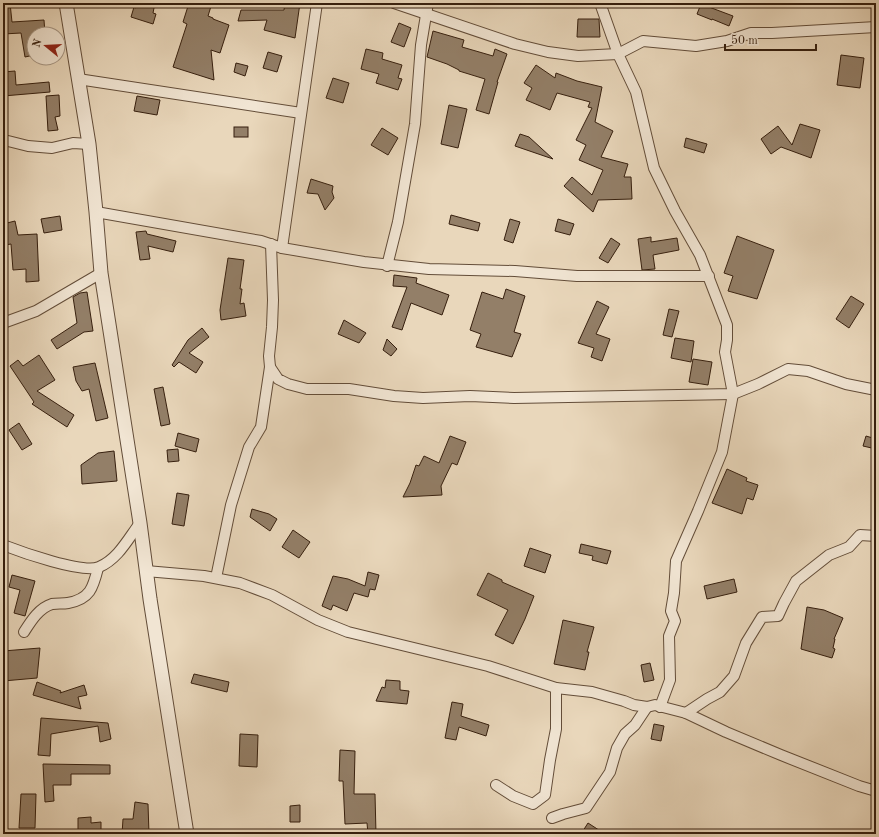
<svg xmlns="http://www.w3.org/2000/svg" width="879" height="837" font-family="'Old Standard TT',serif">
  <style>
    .building { fill: #937f68; stroke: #361f0e }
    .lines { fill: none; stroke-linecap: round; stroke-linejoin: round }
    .minor-casing { stroke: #634d39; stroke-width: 12 }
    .tertiary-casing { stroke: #634d39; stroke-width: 15 }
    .minor { stroke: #f1e5d3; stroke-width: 10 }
    .tertiary { stroke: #f1e5d3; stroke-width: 13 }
  </style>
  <rect width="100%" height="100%" fill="#e9d7bb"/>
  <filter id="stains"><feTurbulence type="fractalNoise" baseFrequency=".005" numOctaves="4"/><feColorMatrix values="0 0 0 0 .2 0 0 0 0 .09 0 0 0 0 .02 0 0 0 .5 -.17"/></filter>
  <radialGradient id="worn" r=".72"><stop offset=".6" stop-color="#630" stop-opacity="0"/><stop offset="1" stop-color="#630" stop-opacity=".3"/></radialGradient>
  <g class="building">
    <polygon points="3,3 10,3 12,22 44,20 45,34 34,34 34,55 25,57 21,33 3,34"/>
    <polygon points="137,3 155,3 153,13 156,14 153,24 131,17 134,7 136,8"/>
    <polygon points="189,3 212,3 208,16 213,18 213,19 229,25 220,53 211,50 214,80 173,67 187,24 183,22"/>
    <polygon points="285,3 300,3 295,38 264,30 267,20 238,21 241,10 284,10"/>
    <polygon points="701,4 733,16 729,26 712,19 712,20 697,14"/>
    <polygon points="578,19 599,19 600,37 577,37"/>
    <polygon points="399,23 411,28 404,47 391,42"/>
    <polygon points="433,31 464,40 462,47 493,56 495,49 507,54 497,82 498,82 489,114 476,110 485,79 459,71 459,70 447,64 427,57"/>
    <polygon points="366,49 383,53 382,59 402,65 398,78 402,79 398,90 376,83 379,74 361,69"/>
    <polygon points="268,52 282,56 277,72 263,68"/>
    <polygon points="841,55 864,58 860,88 837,85"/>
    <polygon points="236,63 248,66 245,76 234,72"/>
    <polygon points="536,65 555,78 556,73 577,81 602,87 595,122 613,131 601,157 628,164 624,177 631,177 632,199 598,200 593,212 564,186 572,177 592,195 603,170 579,160 586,145 576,140 592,108 588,107 590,102 557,93 550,110 526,100 532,88 524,83"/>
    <polygon points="15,71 16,85 49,82 50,92 3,96 3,72"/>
    <polygon points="333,78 349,83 343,103 326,98"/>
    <polygon points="59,95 60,116 55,117 58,130 48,131 46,96"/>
    <polygon points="137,96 160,100 157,115 134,111"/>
    <polygon points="449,105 467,109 458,148 441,144"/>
    <polygon points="800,124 820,130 811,158 781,147 771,154 761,139 778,126 792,145"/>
    <rect x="234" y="127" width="14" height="10"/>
    <polygon points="382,128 398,138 388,155 371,145"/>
    <polygon points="520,134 529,137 553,159 515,146"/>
    <polygon points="686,138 707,144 704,153 684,147"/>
    <polygon points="311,179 333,186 332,192 334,198 325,210 318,194 307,193"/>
    <polygon points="451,215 480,223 478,231 449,224"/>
    <polygon points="60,216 62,230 44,233 41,219"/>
    <polygon points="510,219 520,222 513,243 504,240"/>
    <polygon points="558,219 574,224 570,235 555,231"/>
    <polygon points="15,221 18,235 37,234 39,281 26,282 26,269 13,270 11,244 5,245 3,235 3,224"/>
    <polygon points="146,231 147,234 176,241 173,252 148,246 150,259 140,260 136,232"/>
    <polygon points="737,236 774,250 757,299 728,291 733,276 724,273"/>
    <polygon points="651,237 651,242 677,238 679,250 653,255 655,269 642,270 638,239"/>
    <polygon points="611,238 620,244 608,263 599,258"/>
    <polygon points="228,258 244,260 240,289 242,289 240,304 244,303 246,316 221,320 220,310"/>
    <polygon points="394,275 417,278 416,283 449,295 442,315 411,303 402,330 392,327 407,287 393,286"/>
    <polygon points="506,289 525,296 514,332 521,334 512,357 476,347 481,334 470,330 482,292 503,299"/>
    <polygon points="87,292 93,331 84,332 57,349 51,340 77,323 73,297 80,293"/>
    <polygon points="851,296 864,304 849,328 836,319"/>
    <polygon points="597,301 609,307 596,334 610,339 602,361 591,357 594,348 578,343"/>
    <polygon points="669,309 679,311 672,337 663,335"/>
    <polygon points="344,320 366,333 359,343 338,334"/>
    <polygon points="202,328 209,337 189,353 203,362 196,373 179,362 174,367 172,365 188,340"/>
    <polygon points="675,338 694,341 691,362 671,358"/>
    <polygon points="387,339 397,349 391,356 383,350"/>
    <polygon points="39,355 55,380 37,391 74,415 67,427 32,404 34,402 10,366 18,360 23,366"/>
    <polygon points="693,359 712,362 708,385 689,382"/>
    <polygon points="95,363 108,418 96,421 89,389 82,391 76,381 73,367"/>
    <polygon points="163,387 170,424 161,426 154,389"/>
    <polygon points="19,423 32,444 22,450 9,430"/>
    <polygon points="178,433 199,439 196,452 175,446"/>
    <polygon points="450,436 466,442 457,465 452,463 441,486 442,495 403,497 410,483 416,465 419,466 424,456 439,463"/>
    <polygon points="866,436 876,439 876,449 863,446"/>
    <polygon points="178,449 179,461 168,462 167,450"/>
    <polygon points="114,451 117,481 82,484 81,465 98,453"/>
    <polygon points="727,469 747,478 746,481 758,485 753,500 747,498 742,514 712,503"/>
    <polygon points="177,493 189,495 184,526 172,524"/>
    <polygon points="252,509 269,514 277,519 270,531 250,517"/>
    <polygon points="293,530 310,542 299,558 282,547"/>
    <polygon points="581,544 611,551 607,564 592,560 593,556 579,553"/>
    <polygon points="530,548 551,555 545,573 524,566"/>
    <polygon points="368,572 379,575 375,590 370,589 368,597 354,593 347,611 333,605 331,610 322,606 333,576 348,579 365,586"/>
    <polygon points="488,573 502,580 502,582 534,596 525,619 513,644 495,635 508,610 477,595"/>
    <polygon points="12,575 35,581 25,616 14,613 20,590 9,587"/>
    <polygon points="734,579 737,592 707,599 704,586"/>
    <polygon points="807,607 824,610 843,618 834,639 835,639 833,648 835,649 832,658 801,649"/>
    <polygon points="563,620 594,627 587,652 589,652 585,670 554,664"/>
    <polygon points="40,648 37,678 3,681 3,651"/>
    <polygon points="650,663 654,680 644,682 641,665"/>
    <polygon points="194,674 229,682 227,692 191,683"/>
    <polygon points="386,680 400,681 400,690 409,691 407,704 376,701 382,687 385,688"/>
    <polygon points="37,682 61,691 60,693 84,685 87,695 78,697 81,709 33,695"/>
    <polygon points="452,702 463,704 461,716 489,725 486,736 459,727 456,740 445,738"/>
    <polygon points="41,718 108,723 111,739 100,742 98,726 51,734 50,756 38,755"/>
    <polygon points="654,724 664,726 661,741 651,739"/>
    <polygon points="240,734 258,735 257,767 239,766"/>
    <polygon points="340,750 355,751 354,794 375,794 376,834 368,834 367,823 345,824 343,781 339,781"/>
    <polygon points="43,764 110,765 110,774 71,774 71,785 53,785 54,801 45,802"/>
    <polygon points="21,794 36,794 35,828 19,828"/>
    <polygon points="135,802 148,804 149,834 122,834 123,819 133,819"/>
    <polygon points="300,805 300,822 290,822 290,806"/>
    <polygon points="91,817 91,823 101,822 101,834 78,834 78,818"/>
    <polygon points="588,823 605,834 581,834"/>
  </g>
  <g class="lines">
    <defs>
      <g id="minor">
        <polyline points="394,3 515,44 548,52 578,56 618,54 643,41 696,46 727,41 751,33 772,33 876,27"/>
        <polyline points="600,3 618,54 636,92 654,168 675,211 700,255 727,325 727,340 725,352 733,394 722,452 698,511 676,561 674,593 671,611 675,621 669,636 670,680 660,707"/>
        <polyline points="78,79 301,113"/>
        <polyline points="3,142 8,141 28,146 52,148 73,143 89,144"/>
        <polyline points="96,212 261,241 282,248 364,262 429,269 515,271 577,276 709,276"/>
        <polyline points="282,248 317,3"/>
        <polyline points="387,266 398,222 415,124 421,45 428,3"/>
        <polyline points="3,323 36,311 101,273"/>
        <polyline points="270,367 278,379 288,384 307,389 349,389 394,396 423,398 470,396 514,398 733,394 758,384 788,369 808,371 846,384 876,390"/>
        <path d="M3,545C21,552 83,574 99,567C118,559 128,539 140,523"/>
        <polyline points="146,571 204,576 240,583 272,595 318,620 348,632 488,666 556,688 592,692 624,701 634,705 647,707 655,705 686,713 726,732 781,755 859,786 876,791"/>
        <polyline points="216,578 231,505 249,447 261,427 270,367 269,356 272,327 273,300 271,244"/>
        <path d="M24,632C31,621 39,608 52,604C57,603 63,604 68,603C90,599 93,588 98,568"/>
        <polyline points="686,713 707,699 720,692 734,676 746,643 762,617 778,616 784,603 796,581 829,555 849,547 860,535 876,536"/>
        <polyline points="496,785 513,796 533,804 545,795 550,760 556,729 556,688"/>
        <polyline points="552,818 563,814 586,808 610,772 617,748 625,734 635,725 647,707"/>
      </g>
      <polyline id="tertiary" points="66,3 89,144 96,212 101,273 140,523 150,599 187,834"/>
    </defs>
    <use href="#minor" class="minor-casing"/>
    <use href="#tertiary" class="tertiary-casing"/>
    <use href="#minor" class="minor"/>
    <use href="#tertiary" class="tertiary"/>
  </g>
  <rect width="879" height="837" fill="none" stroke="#e9d7bb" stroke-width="16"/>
  <rect x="4" y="4" width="871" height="829" fill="none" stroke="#361f0e" stroke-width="2"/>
  <rect x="8" y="8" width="863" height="821" fill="none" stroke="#361f0e"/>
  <g transform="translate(46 46) rotate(288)"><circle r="19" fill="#f1e5d3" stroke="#a69684"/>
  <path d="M0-3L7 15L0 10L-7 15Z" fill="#8f2418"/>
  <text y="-6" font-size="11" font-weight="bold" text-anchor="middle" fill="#361f0e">N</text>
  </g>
  <path d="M725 44v6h91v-6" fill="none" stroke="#361f0e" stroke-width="2"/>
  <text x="731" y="44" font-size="12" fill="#361f0e" stroke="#f1e5d3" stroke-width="3" paint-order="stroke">50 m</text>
  <rect width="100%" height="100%" filter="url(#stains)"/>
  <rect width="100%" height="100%" fill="url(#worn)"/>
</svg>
